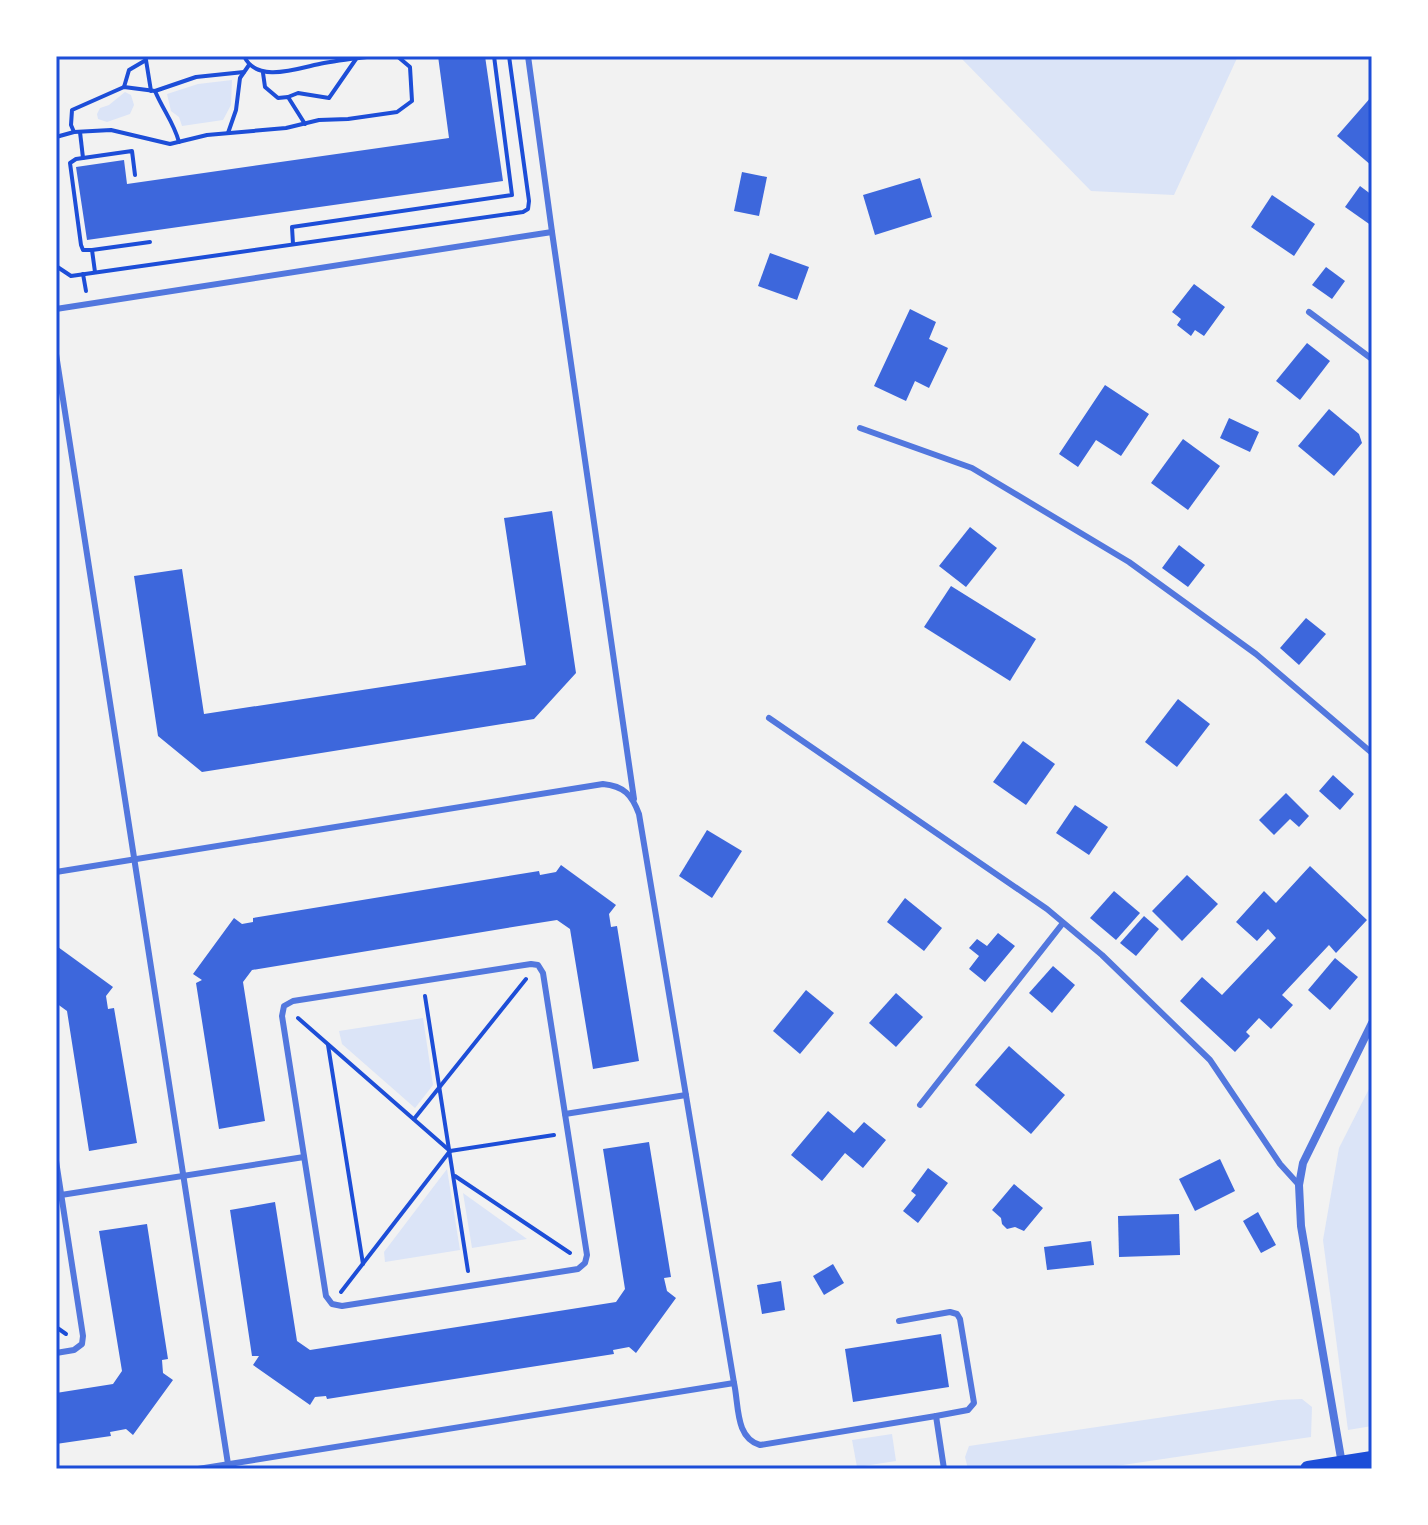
<svg xmlns="http://www.w3.org/2000/svg" width="1428" height="1525" font-family="Roboto,sans-serif">
  <style>
    .green { fill: #dbe4f7 }
    .building { fill: #3d67dc }
    .lines { fill: none; stroke-linecap: round; stroke-linejoin: round }
    .path { stroke: #1d4ed8; stroke-width: 4 }
    .service { stroke: #5277de; stroke-width: 6 }
    .minor { stroke: #5277de; stroke-width: 8 }
    .secondary { stroke: #1d4ed8; stroke-width: 16 }
    .neatline { fill: none; stroke: #1d4ed8; stroke-width: 3 }
  </style>
  <rect width="100%" height="100%" fill="#f2f2f2"/>
  <g class="green">
    <polygon points="959,56 1238,56 1174,195 1091,191"/>
    <polygon points="232,80 231,105 223,120 182,126 179,117 171,111 167,94 198,84"/>
    <polygon points="125,92 131,95 134,105 130,114 107,122 98,119 97,114 100,108 109,105"/>
    <polygon points="423,1018 433,1085 415,1108 342,1044 339,1031"/>
    <polygon points="1372,1083 1372,1426 1348,1430 1323,1240 1339,1148"/>
    <polygon points="447,1169 460,1250 385,1262 384,1252"/>
    <polygon points="463,1193 527,1239 472,1248"/>
    <polygon points="1302,1399 1312,1407 1311,1437 1096,1469 968,1469 965,1457 969,1446 1278,1400"/>
    <polygon points="892,1434 896,1461 857,1467 852,1440"/>
  </g>
  <g class="building">
    <polygon points="438,56 485,56 503,181 87,240 76,167 124,160 127,184 449,138"/>
    <polygon points="1372,96 1372,166 1337,136"/>
    <polygon points="742,172 767,177 759,216 734,211"/>
    <polygon points="920,178 932,217 875,235 863,195"/>
    <polygon points="1360,186 1372,195 1372,226 1345,207"/>
    <polygon points="1272,195 1315,224 1294,256 1251,227"/>
    <polygon points="770,253 809,267 797,300 758,286"/>
    <polygon points="1326,267 1345,281 1332,299 1312,285"/>
    <polygon points="1194,284 1225,307 1204,336 1195,330 1191,336 1177,325 1181,319 1172,312"/>
    <polygon points="910,309 936,322 929,339 948,348 929,388 915,381 906,401 874,386"/>
    <polygon points="1307,343 1330,361 1300,400 1276,381"/>
    <polygon points="1105,385 1149,414 1121,456 1096,440 1078,467 1059,454"/>
    <polygon points="1329,409 1359,434 1362,443 1334,476 1298,446"/>
    <polygon points="1229,418 1259,432 1250,452 1220,438"/>
    <polygon points="1183,439 1220,466 1188,510 1151,483"/>
    <polygon points="552,511 576,673 534,719 202,772 158,736 134,576 182,569 204,714 526,665 504,518"/>
    <polygon points="970,527 997,548 966,587 939,566"/>
    <polygon points="1179,545 1205,565 1188,587 1162,568"/>
    <polygon points="951,586 1036,639 1010,681 924,627"/>
    <polygon points="1306,618 1326,634 1299,665 1280,648"/>
    <polygon points="1178,699 1210,724 1177,767 1145,742"/>
    <polygon points="1023,741 1055,764 1026,805 993,782"/>
    <polygon points="1333,775 1354,794 1340,810 1319,791"/>
    <polygon points="1286,793 1309,816 1299,827 1290,819 1274,835 1259,820"/>
    <polygon points="1075,805 1108,827 1089,855 1056,833"/>
    <polygon points="707,830 742,851 712,898 679,876"/>
    <polygon points="561,865 616,905 609,914 611,927 617,926 639,1061 593,1069 570,929 557,920 519,926 252,970 243,982 265,1121 219,1129 196,983 202,980 193,974 234,918 242,924 253,922 253,918 539,871 540,875 556,872"/>
    <polygon points="1310,866 1367,920 1336,953 1329,945 1282,995 1293,1005 1271,1029 1259,1018 1246,1032 1250,1036 1235,1052 1180,1001 1202,977 1222,995 1276,938 1268,929 1257,941 1236,922 1264,891 1276,903"/>
    <polygon points="1187,875 1218,904 1182,941 1152,911"/>
    <polygon points="1114,891 1140,913 1116,940 1090,918"/>
    <polygon points="905,898 942,928 924,951 887,922"/>
    <polygon points="1144,916 1159,929 1136,956 1120,943"/>
    <polygon points="998,933 1015,946 985,982 969,969 979,956 969,948 977,939 987,946"/>
    <polygon points="58,947 113,987 106,996 108,1009 114,1008 137,1143 89,1151 67,1011 56,1003"/>
    <polygon points="1335,958 1358,977 1330,1010 1308,990"/>
    <polygon points="1053,966 1075,985 1052,1013 1029,993"/>
    <polygon points="806,990 834,1013 800,1054 773,1031"/>
    <polygon points="896,993 923,1017 896,1047 869,1023"/>
    <polygon points="1009,1046 1065,1095 1031,1134 975,1085"/>
    <polygon points="828,1111 854,1133 864,1122 886,1140 863,1168 845,1153 822,1181 791,1155"/>
    <polygon points="649,1142 671,1277 664,1278 667,1291 676,1298 636,1353 629,1347 613,1350 614,1354 327,1399 326,1396 315,1397 310,1405 253,1365 259,1356 252,1356 230,1210 275,1202 297,1341 310,1350 616,1302 625,1289 603,1149"/>
    <polygon points="1220,1159 1235,1191 1195,1211 1179,1179"/>
    <polygon points="928,1168 948,1183 918,1223 903,1211 916,1195 911,1191"/>
    <polygon points="1014,1184 1043,1208 1024,1231 1015,1227 1007,1229 1002,1224 1001,1218 992,1210"/>
    <polygon points="1258,1212 1276,1245 1261,1253 1243,1221"/>
    <polygon points="1179,1214 1180,1255 1119,1257 1118,1216"/>
    <polygon points="147,1224 168,1359 162,1360 163,1373 173,1380 133,1435 126,1429 110,1432 111,1436 56,1444 56,1393 113,1384 122,1371 99,1231"/>
    <polygon points="1091,1241 1094,1265 1047,1270 1044,1247"/>
    <polygon points="833,1264 844,1283 824,1295 813,1276"/>
    <polygon points="781,1281 785,1310 762,1314 757,1285"/>
    <polygon points="941,1334 949,1387 853,1402 845,1349"/>
  </g>
  <g class="lines">
    <g class="path">
      <path d="M244,56C257,85 301,67 324,63C341,60 358,58 375,56"/>
      <polyline points="263,73 265,87 278,98 288,97 305,124"/>
      <polyline points="124,87 129,70 146,60 151,91"/>
      <path d="M155,91C163,110 174,123 179,142"/>
      <polyline points="288,97 298,93 329,98 356,59"/>
      <polyline points="74,132 71,125 72,110 124,87 155,91 196,77 244,72"/>
      <polyline points="80,132 83,158"/>
      <polyline points="228,133 236,110 240,78 249,65"/>
      <polyline points="56,137 74,132 111,130 170,144 207,135 286,128 319,120 348,119 397,112 412,101 410,67 397,56"/>
      <polyline points="293,244 292,227 512,195 494,56"/>
      <polyline points="92,250 150,242"/>
      <polyline points="56,266 71,276 523,212 528,209 529,201 509,56"/>
      <polyline points="95,272 92,250 83,250 81,245 70,163 76,159 132,151 135,175"/>
      <polyline points="83,274 86,291"/>
      <polyline points="425,996 468,1271"/>
      <polyline points="298,1018 450,1151 341,1292"/>
      <polyline points="328,1045 363,1264"/>
      <polyline points="414,1119 526,979"/>
      <polyline points="450,1151 554,1135"/>
      <polyline points="455,1176 570,1253"/>
      <polyline points="56,1327 66,1334"/>
    </g>
    <g class="service">
      <polyline points="528,56 552,232"/>
      <polyline points="56,309 552,232 634,799"/>
      <polyline points="1309,312 1372,359"/>
      <polyline points="56,354 228,1464"/>
      <polyline points="860,428 972,468 1129,562 1256,654 1372,753"/>
      <polyline points="769,718 1047,909 1102,955 1210,1060 1280,1164 1299,1185"/>
      <path d="M56,872L603,784C624,786 632,795 639,814L734,1383L198,1469"/>
      <polygon points="531,964 538,965 543,973 587,1255 585,1263 578,1269 342,1306 332,1304 326,1296 282,1016 284,1006 293,1001"/>
      <polyline points="920,1105 1063,923"/>
      <polyline points="565,1114 686,1095"/>
      <polyline points="56,1161 83,1336 82,1344 74,1350 56,1353"/>
      <polyline points="61,1195 304,1157"/>
      <polyline points="899,1321 950,1312 957,1314 960,1319 974,1403 968,1410 936,1416"/>
      <path d="M734,1383C739,1405 735,1438 760,1445L936,1416L944,1469"/>
    </g>
    <polyline class="minor" points="1342,1464 1301,1226 1299,1185 1303,1163 1372,1023"/>
    <polyline class="secondary" points="1308,1469 1372,1459"/>
  </g>
  <rect width="1428" height="1525" fill="none" stroke="#ffffff" stroke-width="116"/>
  <rect x="58" y="58" width="1312" height="1409" class="neatline"/>
</svg>
